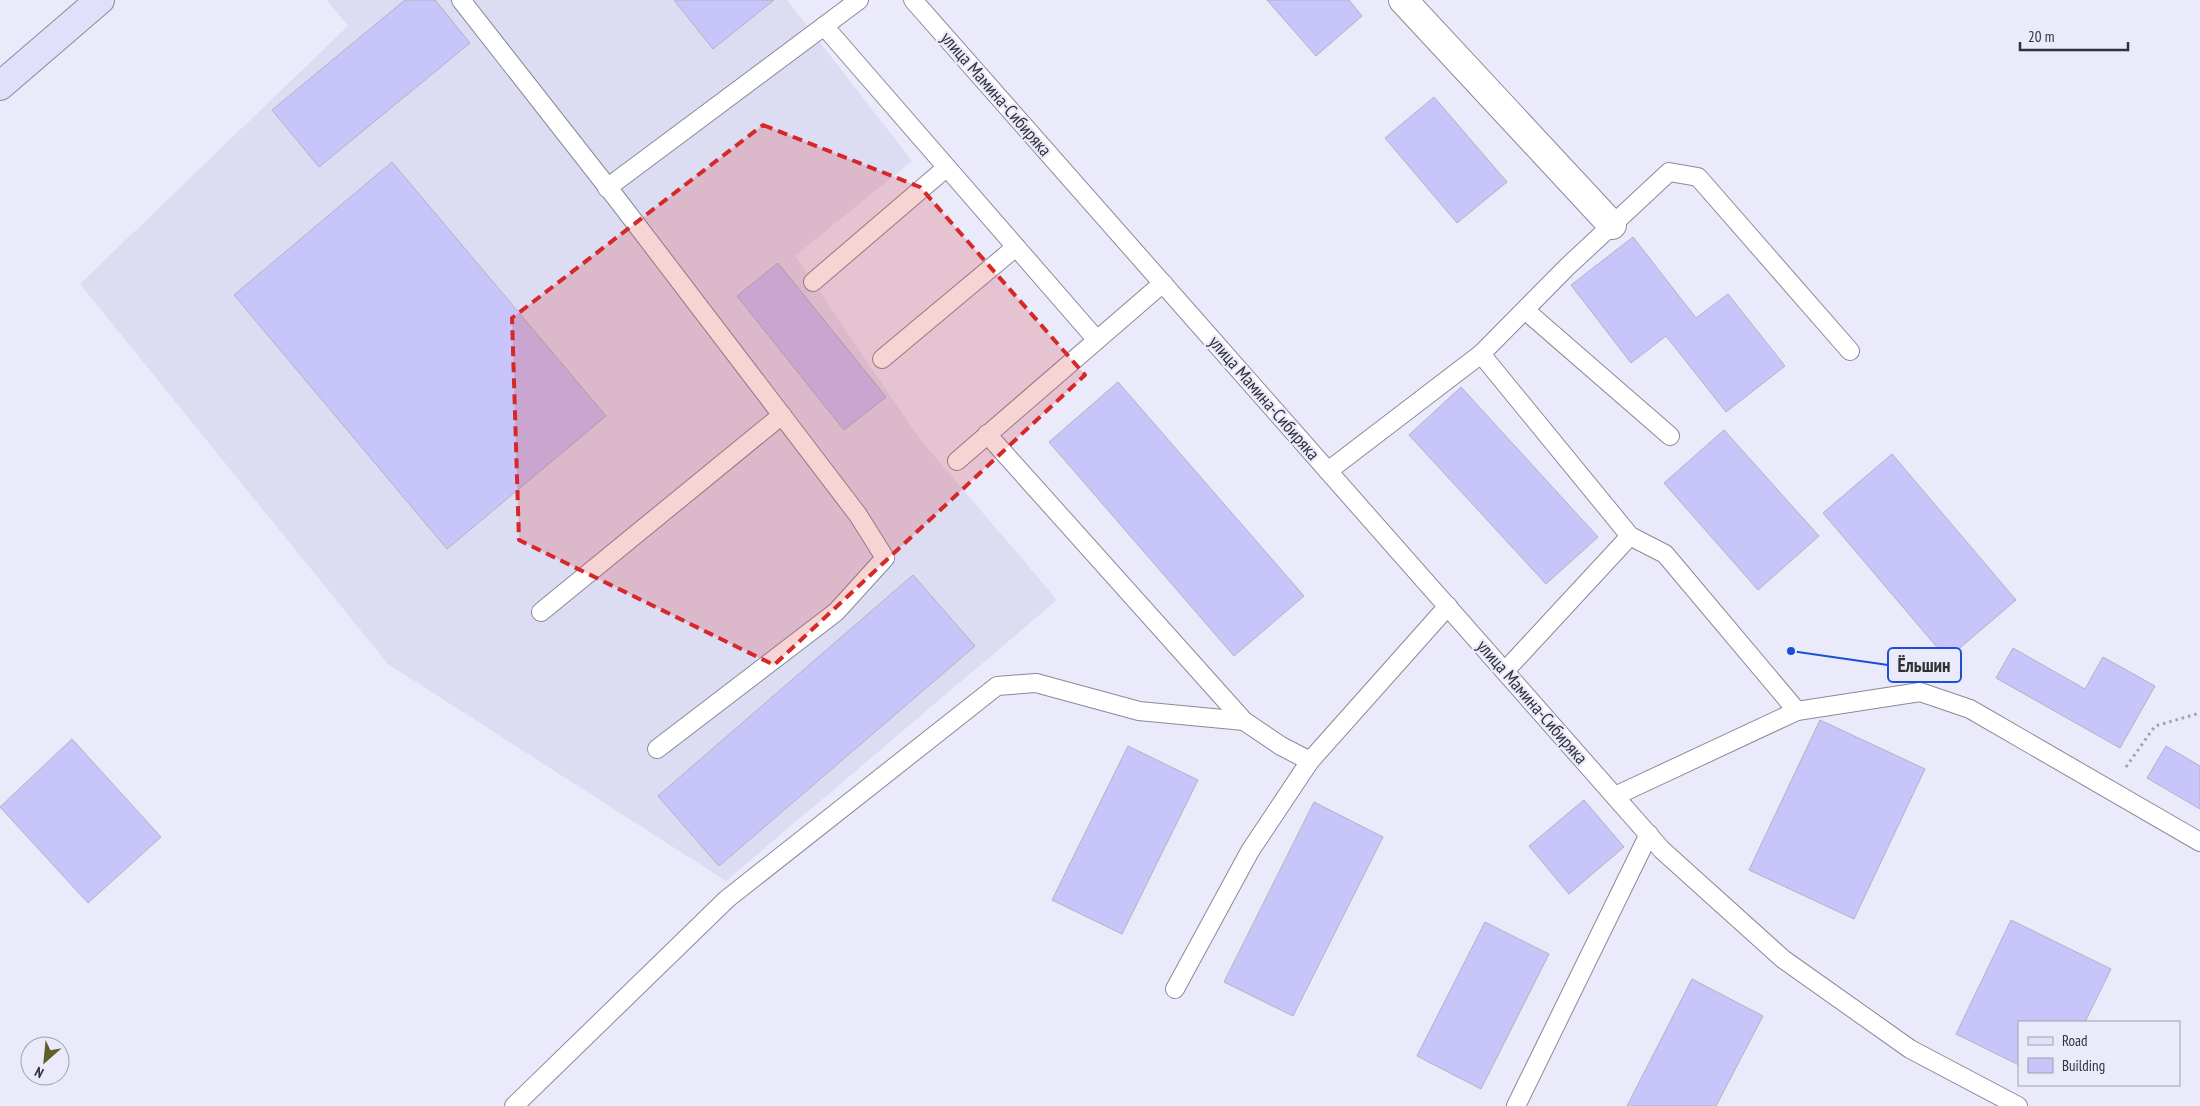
<svg xmlns="http://www.w3.org/2000/svg" width="2200" height="1106" font-family="'PT Sans Narrow',sans-serif">
  <style>
    .built { fill: #dcdcf3 }
    .building { fill: #c7c5f9; stroke: #b3b2c2 }
    .lines { fill: none; stroke-linecap: round; stroke-linejoin: round }
    .lane-casing { stroke: #8a8a99; stroke-width: 20 }
    .street-casing { stroke: #8a8a99; stroke-width: 30 }
    .secondary-casing { stroke: #8a8a99; stroke-width: 30 }
    .path { stroke: #a1a1ae; stroke-width: 3; stroke-dasharray: 2.5 4; stroke-linecap: butt }
    .lane { stroke: #fff; stroke-width: 18 }
    .street { stroke: #fff; stroke-width: 28 }
    .secondary { stroke: #e1dff9; stroke-width: 28 }
    .marked { fill: #d62828; fill-opacity: 0.2; stroke: #d62828; stroke-width: 4; stroke-dasharray: 10 6; stroke-linejoin: round }
    .labels { text-anchor: middle; stroke-width: 4.5; stroke-linejoin: round; paint-order: stroke }
    .street-label { font-size: 18px; fill: #313138; stroke: #eaeafb }
    .leader { fill: none; stroke: #1d4ed8; stroke-width: 2 }
    .callout-dot { fill: #1d4ed8; stroke: #eaeafb; stroke-width: 2 }
    .callout { fill: #eaeafb; stroke: #1d4ed8; stroke-width: 2 }
    .callout-label { font-size: 19px; text-anchor: middle; font-weight: bold; fill: #313138 }
  </style>
  <rect width="100%" height="100%" fill="#eaeafb"/>
  <polygon class="built" points="327,0 787,0 912,161 795,256 919,438 1057,600 726,881 388,664 80,284 348,26"/>
  <g class="building">
    <polygon points="405,0 435,0 470,43 319,167 272,110"/>
    <polygon points="674,0 774,0 713,49"/>
    <polygon points="1267,0 1349,0 1362,16 1316,56"/>
    <polygon points="1434,97 1507,182 1457,223 1385,138"/>
    <polygon points="392,162 606,416 447,549 234,295"/>
    <polygon points="1633,237 1696,318 1728,294 1785,366 1726,412 1666,336 1631,363 1571,285"/>
    <polygon points="778,263 886,397 844,430 737,296"/>
    <polygon points="1118,382 1304,596 1234,656 1049,442"/>
    <polygon points="1461,387 1598,537 1546,584 1409,435"/>
    <polygon points="1724,430 1819,536 1758,590 1664,483"/>
    <polygon points="1892,454 2016,600 1947,659 1823,513"/>
    <polygon points="913,575 975,646 719,866 658,796"/>
    <polygon points="2013,648 2085,689 2103,657 2155,686 2120,748 1996,678"/>
    <polygon points="1820,720 1925,769 1854,919 1749,870"/>
    <polygon points="72,739 161,837 88,903 0,807"/>
    <polygon points="1128,746 1198,780 1122,934 1052,900"/>
    <polygon points="2166,746 2200,766 2200,809 2147,778"/>
    <polygon points="1584,800 1624,847 1569,894 1529,846"/>
    <polygon points="1314,802 1383,837 1293,1016 1224,982"/>
    <polygon points="2011,920 2111,969 2085,1022 2019,1022 2019,1065 1956,1034"/>
    <polygon points="1485,922 1549,954 1481,1089 1417,1056"/>
    <polygon points="1692,979 1763,1016 1716,1106 1627,1106"/>
  </g>
  <g class="lines">
    <defs>
      <g id="lane">
        <polyline points="461,0 620,203 858,515 885,558 836,612 657,749"/>
        <polyline points="913,0 1662,850 1783,959 1910,1049 2018,1106"/>
        <polyline points="824,26 1096,339"/>
        <polyline points="607,188 859,0"/>
        <polyline points="813,282 946,168"/>
        <polyline points="1525,310 1670,436"/>
        <polyline points="1481,354 1630,536 1665,554 1797,711"/>
        <polyline points="882,359 1016,247"/>
        <polyline points="987,434 1244,721 1281,746 1310,761"/>
        <polyline points="957,461 1163,283"/>
        <polyline points="1328,471 1481,354 1567,267 1669,172 1698,177 1850,351"/>
        <polyline points="541,612 782,415"/>
        <polyline points="1505,671 1630,536"/>
        <polyline points="1615,796 1797,711 1920,692 1970,709 2200,842"/>
        <polyline points="1175,989 1250,851 1310,761 1448,606"/>
        <polyline points="514,1106 727,899 997,686 1036,683 1139,711 1244,721"/>
        <polyline points="1516,1106 1649,834"/>
      </g>
      <polyline id="street" points="1403,0 1612,225"/>
      <polyline id="secondary" points="0,86 100,0"/>
    </defs>
    <use href="#lane" class="lane-casing"/>
    <use href="#street" class="street-casing"/>
    <use href="#secondary" class="secondary-casing"/>
    <polyline class="path" points="2126,767 2155,726 2200,713"/>
    <use href="#lane" class="lane"/>
    <use href="#street" class="street"/>
    <use href="#secondary" class="secondary"/>
  </g>
  <path class="marked" d="M763,125L920,187L1085,375L774,665L519,540L512,318Z"/>
  <g class="labels">
    <g class="street-label">
      <text transform="translate(996 94) rotate(49)" y="6">улица Мамина-Сибиряка</text>
      <text transform="translate(1264 398) rotate(49)" y="6">улица Мамина-Сибиряка</text>
      <text transform="translate(1532 702) rotate(49)" y="6">улица Мамина-Сибиряка</text>
    </g>
  </g>
  <path class="leader" d="M1791 651L1888 665"/>
  <circle class="callout-dot" cx="1791" cy="651" r="5"/>
  <rect class="callout" x="1888" y="648" width="73" height="34" rx="5"/>
  <g class="callout-label">
    <text x="1924" y="672">Ёльшин</text>
  </g>
  <rect x="2018" y="1021" width="162" height="65" fill="#eaeafb" stroke="#a0a0ad"/>
  <rect x="2028" y="1037" width="25" height="8" fill="#e1dff9" stroke="#a0a0ad"/>
  <text x="2062" y="1046" font-size="15" fill="#313138">Road</text>
  <rect x="2028" y="1058" width="25" height="15" fill="#c7c5f9" stroke="#a0a0ad"/>
  <text x="2062" y="1071" font-size="15" fill="#313138">Building</text>
  <g transform="translate(45 1061) rotate(207)"><circle r="24" fill="#eaeafb" stroke="#a0a0ad"/>
  <path d="M0-4L9 19L0 12L-9 19Z" fill="#605e2a"/>
  <text y="-8" font-size="14" font-weight="bold" text-anchor="middle" fill="#313138">N</text>
  </g>
  <path d="M2020 42v8h108v-8" fill="none" stroke="#313138" stroke-width="2.5"/>
  <text x="2028" y="42" font-size="15" fill="#313138" stroke="#eaeafb" stroke-width="4" paint-order="stroke">20 m</text>
</svg>
